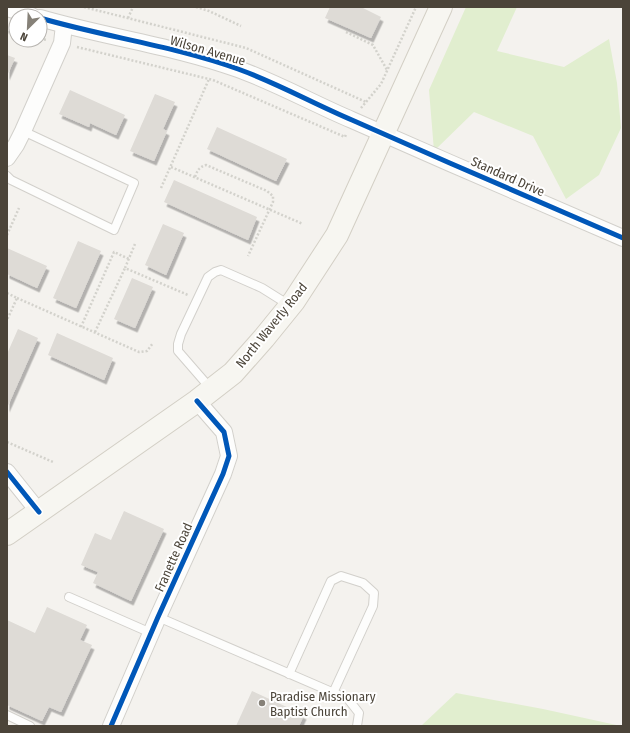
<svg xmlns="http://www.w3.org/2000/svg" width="630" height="733" font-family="'Fira Sans Condensed',sans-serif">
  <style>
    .green { fill: #e1eecf }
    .building { fill: #dedbd6; filter: url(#shadow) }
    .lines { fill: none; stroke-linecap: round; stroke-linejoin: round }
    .lane-casing { stroke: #d2d0cb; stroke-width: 10 }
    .street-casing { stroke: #d2d0cb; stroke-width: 18 }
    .secondary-casing { stroke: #d3cfc5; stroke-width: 24 }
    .path { stroke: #d3d2cc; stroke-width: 2.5; stroke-dasharray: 2 2; stroke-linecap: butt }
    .lane { stroke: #fdfdfc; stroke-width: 8 }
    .street { stroke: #fdfdfc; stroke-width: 16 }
    .secondary { stroke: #f7f6f1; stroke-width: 22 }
    .cycleway-casing { stroke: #fff; stroke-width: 8 }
    .cycleway { stroke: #0057b8; stroke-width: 5 }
    .poi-dot { fill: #868178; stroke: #fff; stroke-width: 1.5 }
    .labels { text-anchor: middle; stroke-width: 4; stroke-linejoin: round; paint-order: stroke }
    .street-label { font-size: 13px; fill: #4b4439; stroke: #fff }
    .poi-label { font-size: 13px; fill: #4b4439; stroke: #fff; text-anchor: start }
  </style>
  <defs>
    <filter id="shadow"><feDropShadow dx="2.5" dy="4.5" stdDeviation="0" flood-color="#0004"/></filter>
  </defs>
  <rect width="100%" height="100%" fill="#f4f2ee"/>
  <g class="green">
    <polygon points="466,7 517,7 497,51 564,67 609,39 617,83 621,128 599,175 566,199 533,136 474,112 434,151 429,90"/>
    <polygon points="456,693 543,709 621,726 421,726"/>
  </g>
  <g class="building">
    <polygon points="330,7 361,7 381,17 371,38 325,18"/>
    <polygon points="7,55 15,58 7,76"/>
    <polygon points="70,90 125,115 116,135 90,123 89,127 59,114"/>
    <polygon points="155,94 175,102 163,129 167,131 154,161 130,151"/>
    <polygon points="217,127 287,159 276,181 207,149"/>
    <polygon points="174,180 257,217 248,240 164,202"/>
    <polygon points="163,224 184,233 166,275 145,265"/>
    <polygon points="78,241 101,251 76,308 53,298"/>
    <polygon points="7,248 47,266 37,288 7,274"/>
    <polygon points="132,278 153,287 135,328 114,319"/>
    <polygon points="18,329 38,338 7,408 7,354"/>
    <polygon points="57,333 113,358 104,380 48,355"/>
    <polygon points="124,511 164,529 131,601 93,583 98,572 81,565 95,533 111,540"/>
    <polygon points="47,607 87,625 80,640 92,645 61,712 49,707 42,721 7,705 7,620 35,633"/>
    <polygon points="252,691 304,715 299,726 236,726"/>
  </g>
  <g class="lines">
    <defs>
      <g id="lane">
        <polyline points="7,176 11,180 114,230 134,183 23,131"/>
        <polyline points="211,389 178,351 178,344 181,334 208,277 215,272 221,270 262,288 289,305"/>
        <polyline points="69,597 151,633"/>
        <polyline points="158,617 348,699 359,713 357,726"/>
        <polyline points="289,674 331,581 341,576 363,583 374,593 373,606 333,693"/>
        <polyline points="7,715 30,726"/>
      </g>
      <g id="street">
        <polyline points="7,8 32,16"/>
        <path d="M40,18C105,37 174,46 238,69C277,83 314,104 352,120C442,160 533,199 623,238"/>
        <polyline points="7,158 16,145 23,131 62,43 64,25"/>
        <polyline points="7,472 39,512"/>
        <polyline points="111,726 158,617 223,474 229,456 224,432 197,401"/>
      </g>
      <polyline id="secondary" points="7,534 197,401 233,373 264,338 294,301 337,235 441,7"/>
    </defs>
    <use href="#lane" class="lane-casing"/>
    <use href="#street" class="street-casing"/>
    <use href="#secondary" class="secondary-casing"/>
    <g class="path">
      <polyline points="84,7 246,48 366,102"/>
      <polyline points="196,7 209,11 241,26"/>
      <polyline points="128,18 133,7"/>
      <polyline points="7,32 16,34"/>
      <polyline points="346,32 373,45 387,70"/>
      <polyline points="40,39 47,40"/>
      <polyline points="77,47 213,80 345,137 346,134"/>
      <polyline points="361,108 381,84 416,7"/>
      <polyline points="171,167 303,224"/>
      <path d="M195,177C197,171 199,167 206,165L267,191L273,196V202L248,256"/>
      <polyline points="161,188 209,79"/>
      <polyline points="7,235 19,208"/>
      <polyline points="135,244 125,268 188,295"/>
      <polyline points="7,293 17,298 7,320"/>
      <polyline points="17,298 139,352 147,351 153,343"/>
      <polyline points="81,327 114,252 129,259"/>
      <polyline points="95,332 125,268"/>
      <polyline points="7,442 53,462"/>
    </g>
    <use href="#lane" class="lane"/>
    <use href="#street" class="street"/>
    <use href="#secondary" class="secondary"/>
    <defs>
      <g id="cycleway">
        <path d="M40,18C105,37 174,46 238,69C277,83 314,104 352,120C442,160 533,199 623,238"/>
        <polyline points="7,472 39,512"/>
        <polyline points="111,726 158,617 223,474 229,456 224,432 197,401"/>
      </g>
    </defs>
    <use href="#cycleway" class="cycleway-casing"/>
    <use href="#cycleway" class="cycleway"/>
  </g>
  <circle class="poi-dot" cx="262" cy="703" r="4"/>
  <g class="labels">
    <g class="street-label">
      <text transform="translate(208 50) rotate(16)" y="5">Wilson Avenue</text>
      <text transform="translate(508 176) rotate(24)" y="5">Standard Drive</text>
      <text transform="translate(271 325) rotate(-51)" y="5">North Waverly Road</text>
      <text transform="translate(173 557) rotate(-66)" y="5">Franette Road</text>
    </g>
    <g class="poi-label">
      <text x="270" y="701">Paradise Missionary<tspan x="270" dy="15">Baptist Church</tspan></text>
    </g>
  </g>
  <rect width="630" height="733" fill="none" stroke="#4b4439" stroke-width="16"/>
  <g transform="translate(28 28) rotate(204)"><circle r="19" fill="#ffffff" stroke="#b7b4b0"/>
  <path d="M0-3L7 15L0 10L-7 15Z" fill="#868178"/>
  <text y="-6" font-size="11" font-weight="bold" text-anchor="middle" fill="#4b4439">N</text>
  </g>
</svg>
